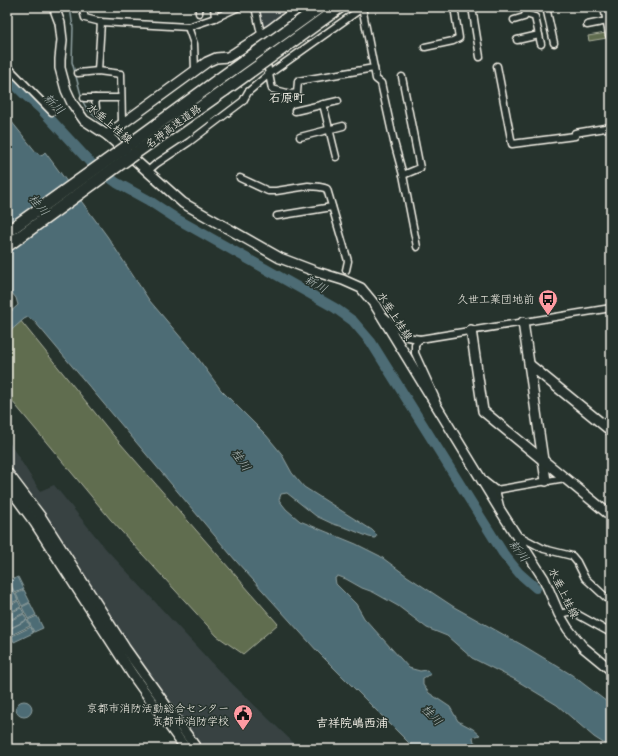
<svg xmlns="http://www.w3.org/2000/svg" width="618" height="756" font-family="'Playpen Sans','Klee One',sans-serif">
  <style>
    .built { fill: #374242 }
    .green { fill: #606d4f; stroke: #aaaf9c }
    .water { fill: #4e6c74; stroke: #90a1a2 }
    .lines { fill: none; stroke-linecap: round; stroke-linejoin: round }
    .stream { stroke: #90a1a2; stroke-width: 1.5 }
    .river { stroke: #4e6c74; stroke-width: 10 }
    .street-casing { stroke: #f4f1e8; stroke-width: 9 }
    .secondary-casing { stroke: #f4f1e8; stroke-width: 12 }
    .highway-casing { stroke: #f4f1e8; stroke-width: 14 }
    .street { stroke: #26332d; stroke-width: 6 }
    .secondary { stroke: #26332d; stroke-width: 9 }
    .highway { stroke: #26332d; stroke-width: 11 }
    .highway-bridge-casing { stroke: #f4f1e8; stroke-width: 14; stroke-linecap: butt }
    .highway-bridge { stroke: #26332d; stroke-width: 11 }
    .labels { text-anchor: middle; stroke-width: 3; stroke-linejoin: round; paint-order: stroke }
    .street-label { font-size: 11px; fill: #f4f1e8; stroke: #26332d }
    .poi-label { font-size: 11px; fill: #f4f1e8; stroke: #26332d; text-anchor: end }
    .neighbourhood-label { font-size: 12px; font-weight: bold; fill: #f4f1e8; stroke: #26332d }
    .water-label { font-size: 12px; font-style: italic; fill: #b2bcba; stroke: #26332d }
  </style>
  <rect width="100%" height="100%" fill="#26332d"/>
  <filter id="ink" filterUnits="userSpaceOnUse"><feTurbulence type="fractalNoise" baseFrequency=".025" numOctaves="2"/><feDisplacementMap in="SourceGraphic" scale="8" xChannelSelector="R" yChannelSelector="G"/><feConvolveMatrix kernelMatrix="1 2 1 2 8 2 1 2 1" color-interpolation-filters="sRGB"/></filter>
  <g filter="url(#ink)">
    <g class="built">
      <polygon points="280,8 282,16 262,30 258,10"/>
      <polygon points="7,439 40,491 54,485 106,549 220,672 300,749 204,749 122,635 76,560 37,501 7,463"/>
    </g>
    <g class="green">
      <polygon points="606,33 607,38 589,41 588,36"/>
      <polygon points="7,304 113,435 278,624 243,654 217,636 111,520 7,395"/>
    </g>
    <g class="water">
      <polygon points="7,116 36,152 40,155 43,154 45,152 107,236 149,300 194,353 221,390 266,435 281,453 292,473 304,487 372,530 377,535 375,538 369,537 347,528 333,524 316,516 287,493 281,494 279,500 286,509 300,521 356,544 380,556 407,576 454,607 524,646 572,675 611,705 611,748 594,737 557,705 514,679 472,658 447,636 427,628 398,606 373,592 362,588 346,579 338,576 335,578 336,584 356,604 364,618 409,668 420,671 427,670 431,674 423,678 423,685 429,693 450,707 458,721 473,729 480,735 473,737 474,742 488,749 415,749 318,652 236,561 35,322 28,317 24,319 7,334 7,315 18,305 16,298 7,287"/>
      <polygon points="18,577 24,589 15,593 9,581"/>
      <polygon points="12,588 18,600 7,605 7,591"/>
      <polygon points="24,590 30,602 22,606 16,594"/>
      <polygon points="18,601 21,607 7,613 7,607"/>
      <polygon points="30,603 36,615 28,619 22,607"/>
      <polygon points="21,608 24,613 7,621 7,614"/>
      <polygon points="24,614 27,620 8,629 7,622"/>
      <polygon points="37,616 43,628 34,632 28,620"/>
      <polygon points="27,620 30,626 11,635 8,630"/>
      <polygon points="31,627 33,633 14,642 12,636"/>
      <circle cx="24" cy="709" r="8"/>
    </g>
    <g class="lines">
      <polyline class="stream" points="70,7 73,28 72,62 83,102 87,109 107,128"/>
      <polyline class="river" points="7,77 24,94 41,109 90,162 103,173 117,183 148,200 177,219 335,308 353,321 371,342 503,553 519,573 536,588"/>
      <defs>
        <g id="street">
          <polyline points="82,7 85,18 101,22 188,27 215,18 239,7"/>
          <polyline points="199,7 199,13"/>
          <polyline points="214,7 215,18"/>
          <polyline points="255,7 262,38"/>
          <polyline points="472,7 480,57"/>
          <polyline points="525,7 526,14 535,17 541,44"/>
          <polyline points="546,7 554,43"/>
          <polyline points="604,7 609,35"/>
          <polyline points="514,20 524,17 526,14"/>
          <polyline points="587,25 607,21"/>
          <polyline points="188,27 194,44 195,70"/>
          <polyline points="517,40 539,35"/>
          <polyline points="425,47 453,41 459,38 454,7"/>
          <polyline points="266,59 272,89 291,94 297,93 298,81 374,68 362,7"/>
          <polyline points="7,66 52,112"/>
          <polyline points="497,66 512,144 575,136"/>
          <polyline points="374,68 376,79 381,83 394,142 403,175 417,247"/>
          <polyline points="98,71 101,22"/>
          <polyline points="78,73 98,71 121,74 122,123"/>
          <polyline points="402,77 420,168 403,175"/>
          <polyline points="84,98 121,98"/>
          <polyline points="95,98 96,109"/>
          <polyline points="323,104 336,157"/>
          <polyline points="295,111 338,101"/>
          <polyline points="575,133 611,127"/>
          <polyline points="300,137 343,126"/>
          <polyline points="148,171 156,164 189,142 243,101 248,92 269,74 362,8"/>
          <path d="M240,178L268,191H276L308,186C314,187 321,186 327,189L348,261L346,270"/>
          <polyline points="277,216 332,207"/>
          <polyline points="382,314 407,337 420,339"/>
          <polyline points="436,399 415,353 415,344 420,339 611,308"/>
          <polyline points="482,479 496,490 500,506"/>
          <polyline points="496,490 565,478"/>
          <polyline points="517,536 521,537 544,549 572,556 577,562 585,578 611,602"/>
          <polyline points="559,614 568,612 573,612 611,633"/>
        </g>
        <g id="secondary">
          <polyline points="54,7 60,23 62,40 60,59 60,68 66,90 72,103 84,120 107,135 183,203 280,258 317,272 343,280 361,288 375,305 500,510 544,579 559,614 568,629 583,647 611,670"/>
          <polyline points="107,135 207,62 216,58 228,57 236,52 271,29 300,7"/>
          <polyline points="523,322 546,481"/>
          <polyline points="471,330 483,411 611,516"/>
          <polyline points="530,365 611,431"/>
          <polyline points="7,472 41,517 125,648 197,749"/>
          <polyline points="7,485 35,523 132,674 186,749"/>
        </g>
        <g id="highway">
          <polyline points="126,147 218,80"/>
          <polyline points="134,154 225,90"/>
        </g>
      </defs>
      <use href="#street" class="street-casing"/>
      <use href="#secondary" class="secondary-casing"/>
      <use href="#highway" class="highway-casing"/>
      <use href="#street" class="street"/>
      <use href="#secondary" class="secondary"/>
      <use href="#highway" class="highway"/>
      <defs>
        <g id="highway-bridge">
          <polyline points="218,80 320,7"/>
          <polyline points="225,90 340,7"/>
          <polyline points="7,232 126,147"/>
          <polyline points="7,246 134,154"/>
        </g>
      </defs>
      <use href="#highway-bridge" class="highway-bridge-casing"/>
      <use href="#highway-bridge" class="highway-bridge"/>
    </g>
  </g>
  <defs>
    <symbol id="bus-pin" viewBox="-11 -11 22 30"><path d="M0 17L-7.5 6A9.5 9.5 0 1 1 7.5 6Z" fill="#ff9aa2" stroke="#26332d"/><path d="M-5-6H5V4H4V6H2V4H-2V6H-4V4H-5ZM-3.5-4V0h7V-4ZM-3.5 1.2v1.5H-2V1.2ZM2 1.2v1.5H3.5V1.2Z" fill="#111"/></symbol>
    <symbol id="civic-pin" viewBox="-11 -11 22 30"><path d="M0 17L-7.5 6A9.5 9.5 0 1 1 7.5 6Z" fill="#ff9aa2" stroke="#26332d"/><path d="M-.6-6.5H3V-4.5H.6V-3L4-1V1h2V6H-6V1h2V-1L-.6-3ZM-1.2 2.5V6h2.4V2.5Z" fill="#111"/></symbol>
  </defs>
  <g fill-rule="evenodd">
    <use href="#bus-pin" x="537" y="288" width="22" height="30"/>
    <use href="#civic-pin" x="232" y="703" width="22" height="30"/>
  </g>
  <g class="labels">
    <g class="street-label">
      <text transform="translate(110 123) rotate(40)" y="4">水垂上桂線</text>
      <text transform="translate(173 126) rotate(-36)" y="4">名神高速道路</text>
      <text transform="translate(395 316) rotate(57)" y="4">水垂上桂線</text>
      <text transform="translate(564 593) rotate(64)" y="4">水垂上桂線</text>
    </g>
    <g class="poi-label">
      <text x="534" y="303">久世工業団地前</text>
      <text x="229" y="712">京都市消防活動総合センター<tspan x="229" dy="13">京都市消防学校</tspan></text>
    </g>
    <g class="neighbourhood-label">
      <text x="287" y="102">石原町</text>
      <text x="352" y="727">吉祥院嶋西浦</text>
    </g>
    <g class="water-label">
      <text transform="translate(54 104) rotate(45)" y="4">新川</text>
      <text transform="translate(39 205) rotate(51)" y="4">桂川</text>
      <text transform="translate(316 284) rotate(30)" y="4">新川</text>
      <text transform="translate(241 460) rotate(56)" y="4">桂川</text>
      <text transform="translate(519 551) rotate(53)" y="4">新川</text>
      <text transform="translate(432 715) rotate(46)" y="4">桂川</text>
    </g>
  </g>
  <rect width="618" height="756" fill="none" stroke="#26332d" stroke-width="24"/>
  <rect x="12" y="12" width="594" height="732" fill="none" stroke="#f4f1e8" stroke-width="1.5" filter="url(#ink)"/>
</svg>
